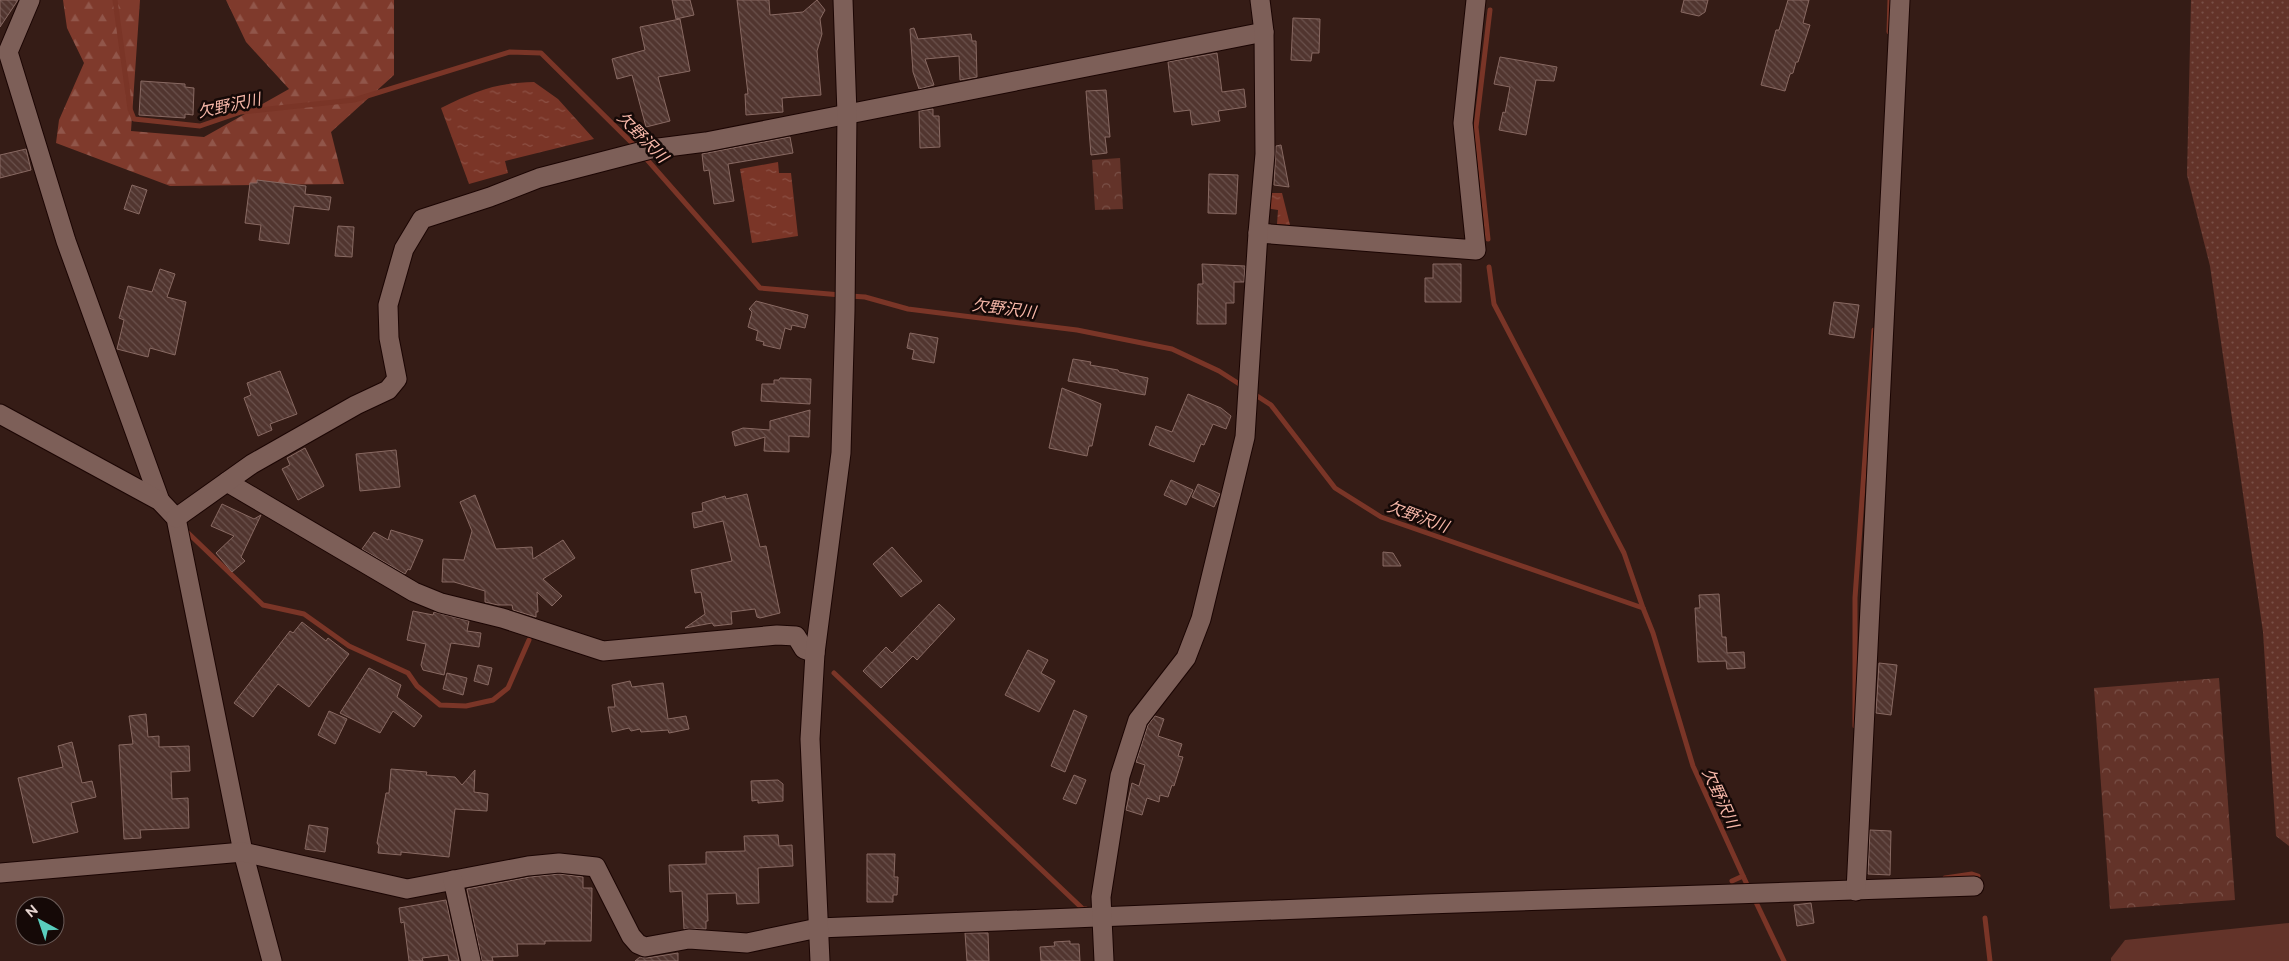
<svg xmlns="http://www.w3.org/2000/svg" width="2289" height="961" font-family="Raleway,'Noto Sans JP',sans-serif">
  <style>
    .grass { fill: url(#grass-dots) }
    .forest { fill: url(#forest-firs) }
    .park { fill: url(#park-crowns) }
    .pitch { fill: #633329 }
    .water { fill: url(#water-ripples) }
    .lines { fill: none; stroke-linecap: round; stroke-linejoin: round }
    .stream { stroke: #7a3527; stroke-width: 5 }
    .building { fill: url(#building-back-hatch); stroke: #886962 }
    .minor-casing { stroke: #1b0503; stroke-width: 21 }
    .minor { stroke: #7d5f58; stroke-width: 19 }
    .labels { text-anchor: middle; stroke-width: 5; stroke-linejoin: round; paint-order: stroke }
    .water-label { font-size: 16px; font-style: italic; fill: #f8b8a9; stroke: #150907 }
  </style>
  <defs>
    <pattern id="grass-dots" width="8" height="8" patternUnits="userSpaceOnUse" patternTransform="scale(1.25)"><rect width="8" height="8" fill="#633329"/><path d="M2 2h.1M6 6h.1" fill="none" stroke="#795047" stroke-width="1.8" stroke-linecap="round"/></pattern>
    <pattern id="forest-firs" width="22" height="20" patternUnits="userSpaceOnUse" patternTransform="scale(1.25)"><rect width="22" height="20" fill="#7f3a2c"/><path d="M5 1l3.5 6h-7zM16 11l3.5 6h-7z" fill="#91564a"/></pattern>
    <pattern id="park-crowns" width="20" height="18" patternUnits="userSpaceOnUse" patternTransform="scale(1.25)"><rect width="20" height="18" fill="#633329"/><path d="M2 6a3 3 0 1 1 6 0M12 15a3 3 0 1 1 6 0" fill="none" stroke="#795047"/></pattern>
    <pattern id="water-ripples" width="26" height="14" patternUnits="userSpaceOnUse" patternTransform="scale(1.25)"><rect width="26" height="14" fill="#7a3527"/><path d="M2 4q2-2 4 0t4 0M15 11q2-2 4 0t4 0" fill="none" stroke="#8d5145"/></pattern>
    <pattern id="building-back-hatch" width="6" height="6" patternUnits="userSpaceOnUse" patternTransform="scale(1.25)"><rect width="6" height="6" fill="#51352f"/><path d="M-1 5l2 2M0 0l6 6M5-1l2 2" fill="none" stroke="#6a514c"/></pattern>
  </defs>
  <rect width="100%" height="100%" fill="#351c16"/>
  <polygon class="grass" points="2191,0 2289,0 2289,846 2276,836 2263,632 2210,266 2187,175"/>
  <polygon class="forest" points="63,0 140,0 131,131 204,137 289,89 246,42 226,0 394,0 394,75 331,132 344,184 170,186 56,143 59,120 84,63 67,28"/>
  <g class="park">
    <polygon points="1120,158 1123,209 1095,210 1092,160"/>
    <polygon points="2219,678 2235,900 2110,909 2094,688"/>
  </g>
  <polygon class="pitch" points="2289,923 2289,961 2111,961 2111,958 2125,940"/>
  <g class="water">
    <path d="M534,82L558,99L594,139L505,161L508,173L469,184L441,108C476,91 494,83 534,82Z"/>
    <polygon points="778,162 779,173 791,173 798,236 752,243 740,169"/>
    <polygon points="1267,193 1282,193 1290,225 1277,224 1278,210 1266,208"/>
  </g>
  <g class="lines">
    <g class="stream">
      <polyline points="115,0 130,109 134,119 200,126 241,112 354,100 510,52 541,53 637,148"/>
      <polyline points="1889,32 1890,0"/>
      <polyline points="643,155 760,288 841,295"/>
      <polyline points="1488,239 1476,127 1490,10"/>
      <polyline points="1489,267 1494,304 1624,553 1643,608"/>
      <polyline points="850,296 865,297 908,309 1077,330 1172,349 1219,371 1244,387"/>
      <polyline points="1251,392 1271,405 1335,488 1381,517 1643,608 1653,633 1693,766 1749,889"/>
      <polyline points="185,530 263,605 304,614 349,646 408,673 417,686 440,705 466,706 493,700 508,688 529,640"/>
      <polyline points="834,673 1083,909 1086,909"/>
      <polyline points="1855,726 1855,598 1874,330"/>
      <polyline points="1945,878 1972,874 1978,876"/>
      <polyline points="1732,881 1743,876"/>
      <polyline points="1754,898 1784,961"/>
      <polyline points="1985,918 1990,961"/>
    </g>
  </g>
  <g class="building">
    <polygon points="0,0 18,0 0,27"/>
    <polygon points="672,0 690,0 694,15 676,19"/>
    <polygon points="737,0 769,0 770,15 803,12 817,0 825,10 820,19 822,34 817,51 821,95 782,98 783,112 746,115 745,94 748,94"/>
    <polygon points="1684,0 1708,0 1705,12 1699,16 1681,12"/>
    <polygon points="1788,0 1809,0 1803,23 1810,25 1798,62 1796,62 1793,73 1790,74 1785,91 1761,85 1776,30 1779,30"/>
    <polygon points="1293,18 1320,19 1319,53 1312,53 1311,61 1291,60"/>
    <polygon points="680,19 690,71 658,77 670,121 646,127 632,75 617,79 612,59 645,50 640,27"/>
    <polygon points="914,28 918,39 971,34 972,41 976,41 977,77 960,80 959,56 925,59 934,85 919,89 913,72 910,29"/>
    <polygon points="1217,53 1222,92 1244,89 1246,107 1218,111 1220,121 1192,125 1190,110 1174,112 1168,62"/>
    <polygon points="1500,57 1557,67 1554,81 1536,80 1526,135 1499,130 1503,112 1505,113 1510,87 1494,84"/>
    <polygon points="141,81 185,84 185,87 194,88 193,115 185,114 185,118 139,115"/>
    <polygon points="1106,90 1110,137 1105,137 1107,153 1091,155 1086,91"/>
    <polygon points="933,109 933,116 939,116 940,147 920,148 919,111"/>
    <polygon points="790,137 793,153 728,164 734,201 714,204 709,170 704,171 702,154"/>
    <polygon points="1281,145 1289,187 1274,185 1276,146"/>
    <polygon points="26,149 31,170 0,178 0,155"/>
    <polygon points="1209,174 1238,175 1236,214 1208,213"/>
    <polygon points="257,180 306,186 305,194 331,197 329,210 294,206 289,244 259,240 261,225 245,223 250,183 257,183"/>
    <polygon points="132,185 147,190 139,214 124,209"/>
    <polygon points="338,226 354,227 352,257 335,256"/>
    <polygon points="1202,264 1245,266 1244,282 1234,282 1234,303 1226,303 1226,324 1197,324 1198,284 1203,284"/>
    <polygon points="1433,264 1461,264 1461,302 1425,302 1425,278 1433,278"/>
    <polygon points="160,269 175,274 167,297 186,302 175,355 150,348 148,357 117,349 124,320 119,318 128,286 152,292"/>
    <polygon points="756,301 808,315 805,328 792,325 791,330 785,328 780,349 763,345 764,342 756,340 758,331 748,327 752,312 749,309"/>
    <polygon points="1834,302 1859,305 1854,338 1829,334"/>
    <polygon points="910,333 938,338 934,363 912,359 914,350 907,348"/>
    <polygon points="1073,359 1091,362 1090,365 1118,370 1119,372 1148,378 1145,395 1068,381"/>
    <polygon points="280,371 297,414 270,424 272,430 258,436 244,398 251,395 247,383"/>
    <polygon points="780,378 811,379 810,404 761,401 762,384 774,384 774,380 779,380"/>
    <polygon points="1062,388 1101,404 1092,446 1089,446 1087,456 1049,448"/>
    <polygon points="1188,394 1221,408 1231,416 1226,429 1213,424 1204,445 1201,444 1194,462 1149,445 1156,426 1172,432"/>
    <polygon points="810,410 809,437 789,436 789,452 764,451 765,437 735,446 732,432 743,428 770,430 770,421"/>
    <polygon points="305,448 324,486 298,500 282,469 290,465 287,458"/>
    <polygon points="396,450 400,487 360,491 356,454"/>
    <polygon points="1171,480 1193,490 1186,505 1164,495"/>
    <polygon points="1198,484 1220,494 1214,507 1192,497"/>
    <polygon points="747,494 760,547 766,546 780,613 760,618 757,617 755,609 731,612 732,624 714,626 712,623 685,628 705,614 701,592 695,593 691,570 732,561 723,521 694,528 692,513 703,511 702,503 725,496 726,499"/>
    <polygon points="475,495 496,549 532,547 533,559 563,540 575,558 543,579 562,596 552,606 537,592 538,612 536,612 536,617 513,610 512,605 498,605 485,602 485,591 454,582 442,582 443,559 464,560 472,531 460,502"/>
    <polygon points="222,504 254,519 261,515 241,557 245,561 232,572 216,553 234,536 211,526"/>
    <polygon points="391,530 423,540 410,570 408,569 405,574 362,549 374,532 388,540"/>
    <polygon points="892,547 922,581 901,597 873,564"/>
    <polygon points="1383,552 1393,553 1401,566 1383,566"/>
    <polygon points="1719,594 1722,637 1726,637 1727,653 1744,652 1745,668 1727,669 1726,661 1698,662 1695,608 1700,608 1699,595"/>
    <polygon points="939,604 955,619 917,660 913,656 881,688 863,671 886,647 892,653"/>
    <polygon points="413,611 433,615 434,612 469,621 467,631 481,633 479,647 451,643 444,675 423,670 421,665 426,644 407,640"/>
    <polygon points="302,622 326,641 328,638 349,654 309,707 278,684 253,717 234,703 290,631 293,633"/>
    <polygon points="1028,650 1048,660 1041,673 1055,681 1039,712 1005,695"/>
    <polygon points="1879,663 1897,665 1891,715 1876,713"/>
    <polygon points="478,665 492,668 488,685 474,681"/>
    <polygon points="369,668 401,685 397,697 422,716 414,727 393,711 380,733 340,713"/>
    <polygon points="447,673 467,678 463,695 443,689"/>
    <polygon points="630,681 632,687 663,683 668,719 686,716 689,729 669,733 668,730 641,732 640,729 631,731 629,728 612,732 608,707 615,707 612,685"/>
    <polygon points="1074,710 1087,716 1065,772 1051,766"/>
    <polygon points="329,711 347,719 335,744 318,735"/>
    <polygon points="146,714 148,737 159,736 159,747 189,746 190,771 171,772 172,799 188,798 189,828 140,830 141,838 124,839 119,745 133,744 129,716"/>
    <polygon points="1155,716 1164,719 1158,736 1182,744 1178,756 1183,757 1174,786 1172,785 1168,797 1160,795 1159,802 1147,798 1142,815 1126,810 1132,783 1139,786 1145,765 1136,762 1148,725"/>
    <polygon points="72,742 82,783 92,781 96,797 71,803 78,832 33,843 18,778 63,767 58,746"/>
    <polygon points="391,769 427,772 426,775 455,777 462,785 475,770 474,792 488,794 487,811 455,809 449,857 401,852 401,855 378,853 379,846 377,843 386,793 389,793"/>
    <polygon points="1074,775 1086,780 1076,804 1063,799"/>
    <polygon points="778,780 783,784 783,801 758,803 758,800 752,801 751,781"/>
    <polygon points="309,825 328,828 325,852 305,849"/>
    <polygon points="1870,830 1891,831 1890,875 1868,874"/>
    <polygon points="778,835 779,846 792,845 793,866 758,868 759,903 737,904 736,893 707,894 708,921 706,921 706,929 684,929 682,891 670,892 669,865 706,864 706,852 745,851 744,836"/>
    <polygon points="867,854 895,854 894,877 898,877 897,895 893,895 893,902 867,902"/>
    <polygon points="559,874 583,877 583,888 592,888 591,941 545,941 545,944 517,944 518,956 492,957 493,961 482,961 467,889 530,877"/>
    <polygon points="446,900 459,961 449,961 448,955 422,958 423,961 409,961 404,922 401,923 399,908"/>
    <polygon points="1811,903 1814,923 1797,926 1794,905"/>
    <polygon points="965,933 988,933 989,961 967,961"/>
    <polygon points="1070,941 1070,944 1079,944 1080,961 1041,961 1040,947 1055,946 1054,942"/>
    <polygon points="678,953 678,961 635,961 640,957 647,958"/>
  </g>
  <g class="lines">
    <defs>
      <g id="minor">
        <polyline points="30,0 8,52 66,241 160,501"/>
        <polyline points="1258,233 1476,250 1463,123 1476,0"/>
        <polyline points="0,414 160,501 176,518 243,852 272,961"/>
        <polyline points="227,482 414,592 441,603 502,618 603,651 777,635 796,636 804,649 815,653"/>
        <polyline points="176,518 252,464 356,405 388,390 397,379 389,338 388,305 404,249 422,219 490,197 539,178 651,149 706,142 1264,32"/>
        <polyline points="0,873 243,852 407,889 528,866 559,863 596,867 631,936 638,944 645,947 689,939 747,943 818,928 1427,904 1974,886"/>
        <polyline points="453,880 471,961"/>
        <polyline points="1856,891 1900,0"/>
        <polyline points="820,961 810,739 815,653 841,453 845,311 847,114 843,0"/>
        <polyline points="1104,961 1101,897 1120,776 1138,720 1186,658 1201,619 1245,437 1258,233 1265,154 1264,32 1260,0"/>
      </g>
    </defs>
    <use href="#minor" class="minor-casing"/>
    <use href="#minor" class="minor"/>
  </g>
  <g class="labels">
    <g class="water-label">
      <text transform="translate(229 105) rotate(-12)" y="6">欠野沢川</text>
      <text transform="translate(643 137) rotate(45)" y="6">欠野沢川</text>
      <text transform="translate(1004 308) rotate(7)" y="6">欠野沢川</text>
      <text transform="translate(1418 516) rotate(20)" y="6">欠野沢川</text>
      <text transform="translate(1721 798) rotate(65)" y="6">欠野沢川</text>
    </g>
  </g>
  <g transform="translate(40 921) rotate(320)"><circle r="24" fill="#150907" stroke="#695a57"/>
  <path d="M0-4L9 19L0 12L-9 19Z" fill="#5acebe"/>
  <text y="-8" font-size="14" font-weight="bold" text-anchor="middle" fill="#e6d4cf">N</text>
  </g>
</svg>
